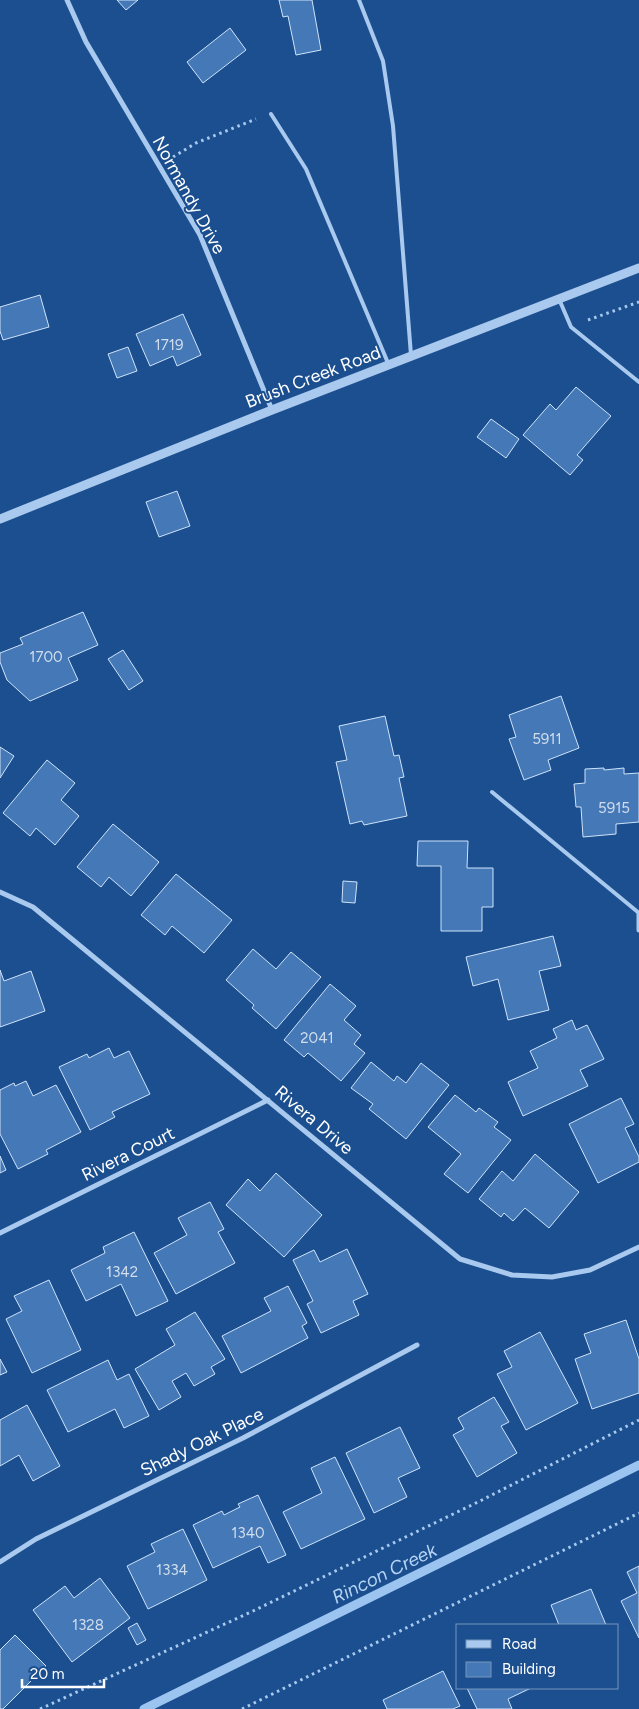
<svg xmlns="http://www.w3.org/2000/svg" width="639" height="1709" font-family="Figtree,sans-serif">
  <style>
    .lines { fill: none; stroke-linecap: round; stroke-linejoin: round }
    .stream { stroke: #9cc4f0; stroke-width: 9 }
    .building { fill: #4478b7; stroke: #cfe3fa }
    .path { stroke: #a9c9ee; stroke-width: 3; stroke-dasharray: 2.5 4; stroke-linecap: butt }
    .service { stroke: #a9c9ee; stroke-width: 4 }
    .minor { stroke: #a9c9ee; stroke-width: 5 }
    .tertiary { stroke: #a9c9ee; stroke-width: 9 }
    .labels { text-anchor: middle; stroke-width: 4; stroke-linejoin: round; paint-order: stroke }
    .number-label { font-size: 15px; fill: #d0dded }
    .street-label { font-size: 18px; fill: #fff; stroke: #1b4f8f }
    .water-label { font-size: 19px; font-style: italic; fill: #b5d3f5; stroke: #1b4f8f }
  </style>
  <rect width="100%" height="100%" fill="#1b4f8f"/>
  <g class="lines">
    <polyline class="stream" points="144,1709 639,1465"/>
  </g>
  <g class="building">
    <polygon points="117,0 138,0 126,10"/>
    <polygon points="279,0 312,0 321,50 296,55 288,16 283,17"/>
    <polygon points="230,28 246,50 203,83 187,62"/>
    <polygon points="40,295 49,327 3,340 0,331 0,307"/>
    <polygon points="183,314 201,355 177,366 173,356 150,366 136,334"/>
    <polygon points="128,347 137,371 117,378 108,354"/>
    <polygon points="576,387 611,416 577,455 583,460 570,475 523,435 550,404 556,410"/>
    <polygon points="491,419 519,439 506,458 477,437"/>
    <polygon points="177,491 190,526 159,537 146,502"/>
    <polygon points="83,612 98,645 68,658 78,680 30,701 7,680 0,662 0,653 23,644 20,638"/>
    <polygon points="123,650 143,681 129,690 108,659"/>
    <polygon points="561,696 579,748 548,760 551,770 524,780 509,739 516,737 509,715"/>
    <polygon points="385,716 394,756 399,755 404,777 399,778 407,816 364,825 362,821 350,824 336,762 347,760 339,726"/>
    <polygon points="0,747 14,756 0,778"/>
    <polygon points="47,760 75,783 61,800 79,816 55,845 36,828 30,836 3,813"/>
    <polygon points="604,768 604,770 624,768 624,774 639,773 639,822 616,824 616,834 583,837 581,807 576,807 574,784 585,783 585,769"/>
    <polygon points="113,824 159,862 131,896 109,877 101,887 77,867"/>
    <polygon points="418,841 468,841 467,868 493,868 493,907 482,907 482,931 441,931 441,866 417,866"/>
    <polygon points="176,874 232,920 204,953 172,926 165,935 141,915"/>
    <polygon points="343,881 357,882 355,903 342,902"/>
    <polygon points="553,936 561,966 539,971 549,1010 508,1020 498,979 473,986 466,957"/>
    <polygon points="253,949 276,969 291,952 321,977 276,1029 252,1008 254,1005 226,980"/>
    <polygon points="0,970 4,981 31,971 45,1011 0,1027"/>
    <polygon points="330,984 356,1006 344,1020 361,1035 354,1044 365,1053 341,1081 308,1053 304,1057 284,1040"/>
    <polygon points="572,1020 576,1030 587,1025 604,1059 580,1070 588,1086 523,1116 508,1082 538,1068 530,1051 557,1038 553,1029"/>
    <polygon points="109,1048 114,1058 129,1051 150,1094 112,1112 115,1117 90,1130 59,1067 87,1054 89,1058"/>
    <polygon points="371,1062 394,1081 397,1076 406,1083 421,1063 449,1085 406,1139 369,1109 373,1104 351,1088"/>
    <polygon points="26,1081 33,1096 56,1085 81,1132 46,1150 48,1154 18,1169 0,1134 0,1090 14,1083 15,1086"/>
    <polygon points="455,1095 476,1112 479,1108 498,1122 494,1127 511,1140 468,1193 444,1174 461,1154 428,1127"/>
    <polygon points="621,1098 634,1124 625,1128 639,1157 639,1162 598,1183 569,1124"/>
    <polygon points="535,1154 579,1192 549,1228 525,1208 513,1221 504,1213 501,1217 479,1199 502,1171 513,1181"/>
    <polygon points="0,1156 6,1170 0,1173"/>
    <polygon points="276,1173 322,1215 284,1257 226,1205 248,1179 260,1191"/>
    <polygon points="210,1202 224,1229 218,1232 235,1263 176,1294 154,1253 187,1235 178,1218"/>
    <polygon points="134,1232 168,1301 136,1316 121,1284 86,1301 71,1270 105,1253 103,1247"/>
    <polygon points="347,1249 368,1294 353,1301 359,1315 321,1333 307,1304 313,1301 293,1260 314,1250 320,1262"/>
    <polygon points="49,1280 81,1350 32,1373 6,1319 22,1311 14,1296"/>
    <polygon points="288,1286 307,1323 302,1326 308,1338 241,1373 222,1336 271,1311 264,1298"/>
    <polygon points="195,1312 225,1359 211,1367 215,1374 194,1386 186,1373 172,1381 181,1397 159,1410 135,1369 175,1345 166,1329"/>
    <polygon points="626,1320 639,1359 639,1393 592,1409 575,1359 591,1353 584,1334"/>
    <polygon points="540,1332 578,1403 526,1430 497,1374 512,1367 504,1351"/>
    <polygon points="0,1359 7,1372 0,1375"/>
    <polygon points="108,1360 117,1380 129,1374 149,1416 124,1428 115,1409 68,1432 47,1390"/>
    <polygon points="494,1397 509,1422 501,1426 517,1453 477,1477 453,1435 464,1429 458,1418"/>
    <polygon points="27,1405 60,1466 33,1481 19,1455 0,1466 0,1420"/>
    <polygon points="400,1427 420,1468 398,1478 407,1497 374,1513 346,1453"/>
    <polygon points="335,1457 365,1519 301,1549 283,1512 322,1493 311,1468"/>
    <polygon points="258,1495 286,1555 268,1563 260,1546 213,1568 193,1525 222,1511 224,1515 240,1507 238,1504"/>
    <polygon points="183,1529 207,1580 148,1609 127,1566 155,1552 151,1544"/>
    <polygon points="639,1566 639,1638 621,1601 637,1593 627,1572"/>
    <polygon points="100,1578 130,1618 72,1662 33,1610 65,1586 74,1598"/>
    <polygon points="591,1589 606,1625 559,1625 551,1605"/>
    <polygon points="137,1623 146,1640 137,1645 128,1628"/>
    <polygon points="15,1635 46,1666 3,1709 0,1709 0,1650"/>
    <polygon points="443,1671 460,1706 453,1709 387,1709 383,1700"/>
    <polygon points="467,1688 531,1688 508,1699 512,1709 477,1709"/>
  </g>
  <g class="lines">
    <g class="path">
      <polyline points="173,157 196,143 256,119"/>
      <polyline points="588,320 639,302"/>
      <polyline points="40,1709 253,1611 480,1501 639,1420"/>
      <polyline points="242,1709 639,1513"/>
    </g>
    <g class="service">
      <polyline points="359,0 383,61 393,126 411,355"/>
      <polyline points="271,114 306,169 388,363"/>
      <polyline points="559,299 571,327 639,382"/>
      <polyline points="492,792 639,913"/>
    </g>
    <g class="minor">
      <polyline points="67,0 86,42 200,235 272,410"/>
      <polyline points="0,892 33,907 460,1259 512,1275 552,1277 590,1270 639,1247"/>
      <polyline points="639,913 639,930"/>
      <polyline points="0,1233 268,1100"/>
      <polyline points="0,1562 36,1539 243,1438 417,1345"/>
    </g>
    <polyline class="tertiary" points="0,519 272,410 639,268"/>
  </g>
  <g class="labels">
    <g class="number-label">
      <text x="169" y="350">1719</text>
      <text x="46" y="662">1700</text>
      <text x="547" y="744">5911</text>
      <text x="614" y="813">5915</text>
      <text x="317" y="1043">2041</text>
      <text x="122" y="1277">1342</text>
      <text x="248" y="1538">1340</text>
      <text x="172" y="1575">1334</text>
      <text x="88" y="1630">1328</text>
    </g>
    <g class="street-label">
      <text transform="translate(189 195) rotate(61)" y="6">Normandy Drive</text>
      <text transform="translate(313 377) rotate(-21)" y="6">Brush Creek Road</text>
      <text transform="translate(314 1120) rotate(40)" y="6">Rivera Drive</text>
      <text transform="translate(128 1154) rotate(-26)" y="6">Rivera Court</text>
      <text transform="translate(202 1442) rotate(-26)" y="6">Shady Oak Place</text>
    </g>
    <g class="water-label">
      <text transform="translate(384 1573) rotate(-26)" y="7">Rincon Creek</text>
    </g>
  </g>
  <rect x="456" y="1624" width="162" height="65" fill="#1b4f8f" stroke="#7695bc"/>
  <rect x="466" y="1640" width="25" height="8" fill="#a9c9ee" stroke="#7695bc"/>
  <text x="502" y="1649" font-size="15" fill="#ffffff">Road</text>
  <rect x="466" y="1662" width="25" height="15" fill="#4478b7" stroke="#7695bc"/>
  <text x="502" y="1674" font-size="15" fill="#ffffff">Building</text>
  <path d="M22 1679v8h82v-8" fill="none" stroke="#ffffff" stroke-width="2.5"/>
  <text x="30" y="1679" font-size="15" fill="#ffffff" stroke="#1b4f8f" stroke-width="4" paint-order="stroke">20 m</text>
</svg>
